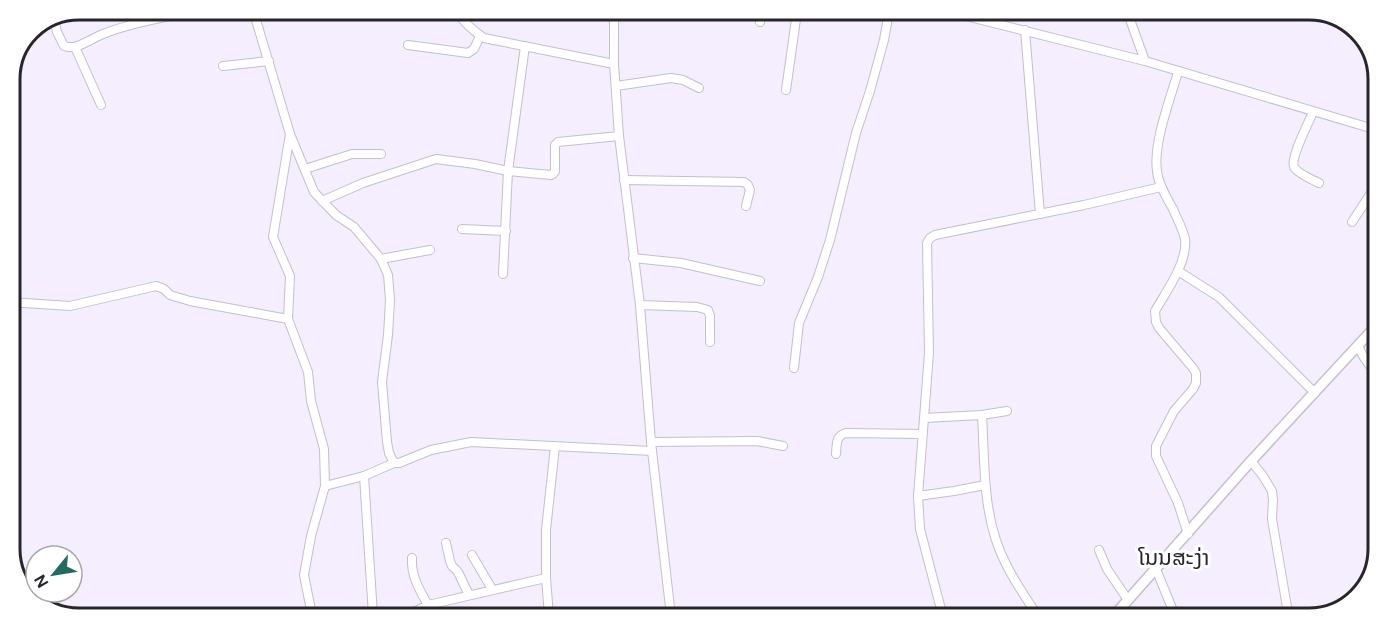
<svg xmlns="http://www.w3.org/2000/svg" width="1387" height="628" font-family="'DM Sans','Noto Sans Lao',sans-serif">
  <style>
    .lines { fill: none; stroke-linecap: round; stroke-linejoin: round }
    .minor-casing { stroke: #c4becd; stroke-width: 10 }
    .major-casing { stroke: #c4becd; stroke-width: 12 }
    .minor { stroke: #fff; stroke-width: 8 }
    .major { stroke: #fff; stroke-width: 9 }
    .labels { text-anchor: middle; stroke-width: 6; stroke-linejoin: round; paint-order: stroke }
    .quarter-label { font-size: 22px; fill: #28252b; stroke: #fff }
    .rim { fill: none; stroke: #28252b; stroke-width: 3 }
  </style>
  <rect width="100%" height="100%" fill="#f5eefe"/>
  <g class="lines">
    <defs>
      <g id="minor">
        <polyline points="253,10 290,134 314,192 336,215 354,227 381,259 388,275 390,300 388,335 382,382 387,442 389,453 394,463"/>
        <path d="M456,11C464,23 472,30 484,38L614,64"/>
        <polyline points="614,11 614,64 619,136 640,305 651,442 671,616"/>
        <polyline points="954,13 1145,61 1377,130"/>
        <polyline points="1128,14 1145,61"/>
        <path d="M54,19L57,32L64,46C76,51 92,38 103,34C134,22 167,17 199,10"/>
        <polyline points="760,22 762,12"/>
        <polyline points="1025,30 1040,214"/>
        <polyline points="408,45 468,53 474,49 480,36"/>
        <polyline points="75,47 101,105"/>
        <polyline points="223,66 269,61"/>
        <path d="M1178,72C1170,100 1153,143 1157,171C1158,184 1167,198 1173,209C1177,219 1183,229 1185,239C1188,262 1166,292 1155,311L1156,322L1159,328L1193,368L1196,373V383L1193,389L1174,411L1156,446V456L1178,503L1188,534"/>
        <polyline points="616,86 671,78 683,80 699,88"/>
        <polyline points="786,90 797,12"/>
        <path d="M1313,112C1309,122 1290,158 1294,167C1297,173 1313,180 1319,183"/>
        <polyline points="290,134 273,237 290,276 288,319 308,372 311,401 324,449 325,486 311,536 304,575 312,615"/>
        <polyline points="305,169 352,154 381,154"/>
        <polyline points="624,180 744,182 748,185 750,190 746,206"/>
        <polyline points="322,201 363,183 436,159 475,164 508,171 551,175 553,174 555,171 555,145 558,142 619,136"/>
        <polyline points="1352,222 1377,184"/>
        <polyline points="462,229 506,231"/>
        <polyline points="633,258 681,263 760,281"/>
        <polyline points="381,259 430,250"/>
        <polyline points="1178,271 1219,297 1315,393"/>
        <polyline points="503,274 508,171 525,46"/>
        <polyline points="9,302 70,306 156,286 164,289 170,295 190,301 288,319"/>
        <polyline points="640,305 697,307 708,310 710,316 710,342"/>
        <polyline points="1358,346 1363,356 1375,373"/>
        <polyline points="794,368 799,323 818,277 830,240 856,133 870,91 884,40 889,12"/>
        <path d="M982,415C985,466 982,520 1007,566C1016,584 1028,601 1039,618"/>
        <polyline points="924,418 982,415 1007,411"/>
        <polyline points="651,442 757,441 783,446"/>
        <path d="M836,454C837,445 835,436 846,433L922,434"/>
        <polyline points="1251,461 1263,476 1272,491 1273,500 1272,519 1289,619"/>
        <polyline points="364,476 373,615"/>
        <polyline points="325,486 364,476 394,463 399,463 431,450 471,442 652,451"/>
        <polyline points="918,496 954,491 985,485"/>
        <polyline points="446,543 450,561 452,566 458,572 469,595"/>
        <polyline points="1099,550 1107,569 1128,600"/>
        <polyline points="472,555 492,589"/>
        <path d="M412,558C411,576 419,589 428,605"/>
        <polyline points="1156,569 1176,618"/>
        <polyline points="412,615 416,611 428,605 546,578"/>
        <polyline points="549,616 546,578 546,530 555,446"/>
        <polyline points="914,617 941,613"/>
        <polyline points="943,617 920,529 918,496 929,353 927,243 930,238 935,235 1084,205 1161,187"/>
      </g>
      <polyline id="major" points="1112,618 1251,461 1375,327"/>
    </defs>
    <use href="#minor" class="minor-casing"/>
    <use href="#major" class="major-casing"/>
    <use href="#minor" class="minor"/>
    <use href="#major" class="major"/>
  </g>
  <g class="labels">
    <g class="quarter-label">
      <text x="1174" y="565">ໂນນສະງ່າ</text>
    </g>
  </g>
  <path d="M0 0H1387V628H0ZM79 20H1309A59 59 0 0 1 1368 79V549A59 59 0 0 1 1309 608H79A59 59 0 0 1 20 549V79A59 59 0 0 1 79 20Z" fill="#fff" fill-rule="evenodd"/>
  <path class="rim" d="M79 20H1309A59 59 0 0 1 1368 79V549A59 59 0 0 1 1309 608H79A59 59 0 0 1 20 549V79A59 59 0 0 1 79 20Z"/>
  <g transform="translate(54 574) rotate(240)"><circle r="28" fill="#ffffff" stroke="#a9a8aa" stroke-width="1.5"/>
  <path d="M0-4.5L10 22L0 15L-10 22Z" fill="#236a60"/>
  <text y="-9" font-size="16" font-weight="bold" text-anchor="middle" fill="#28252b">N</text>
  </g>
</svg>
